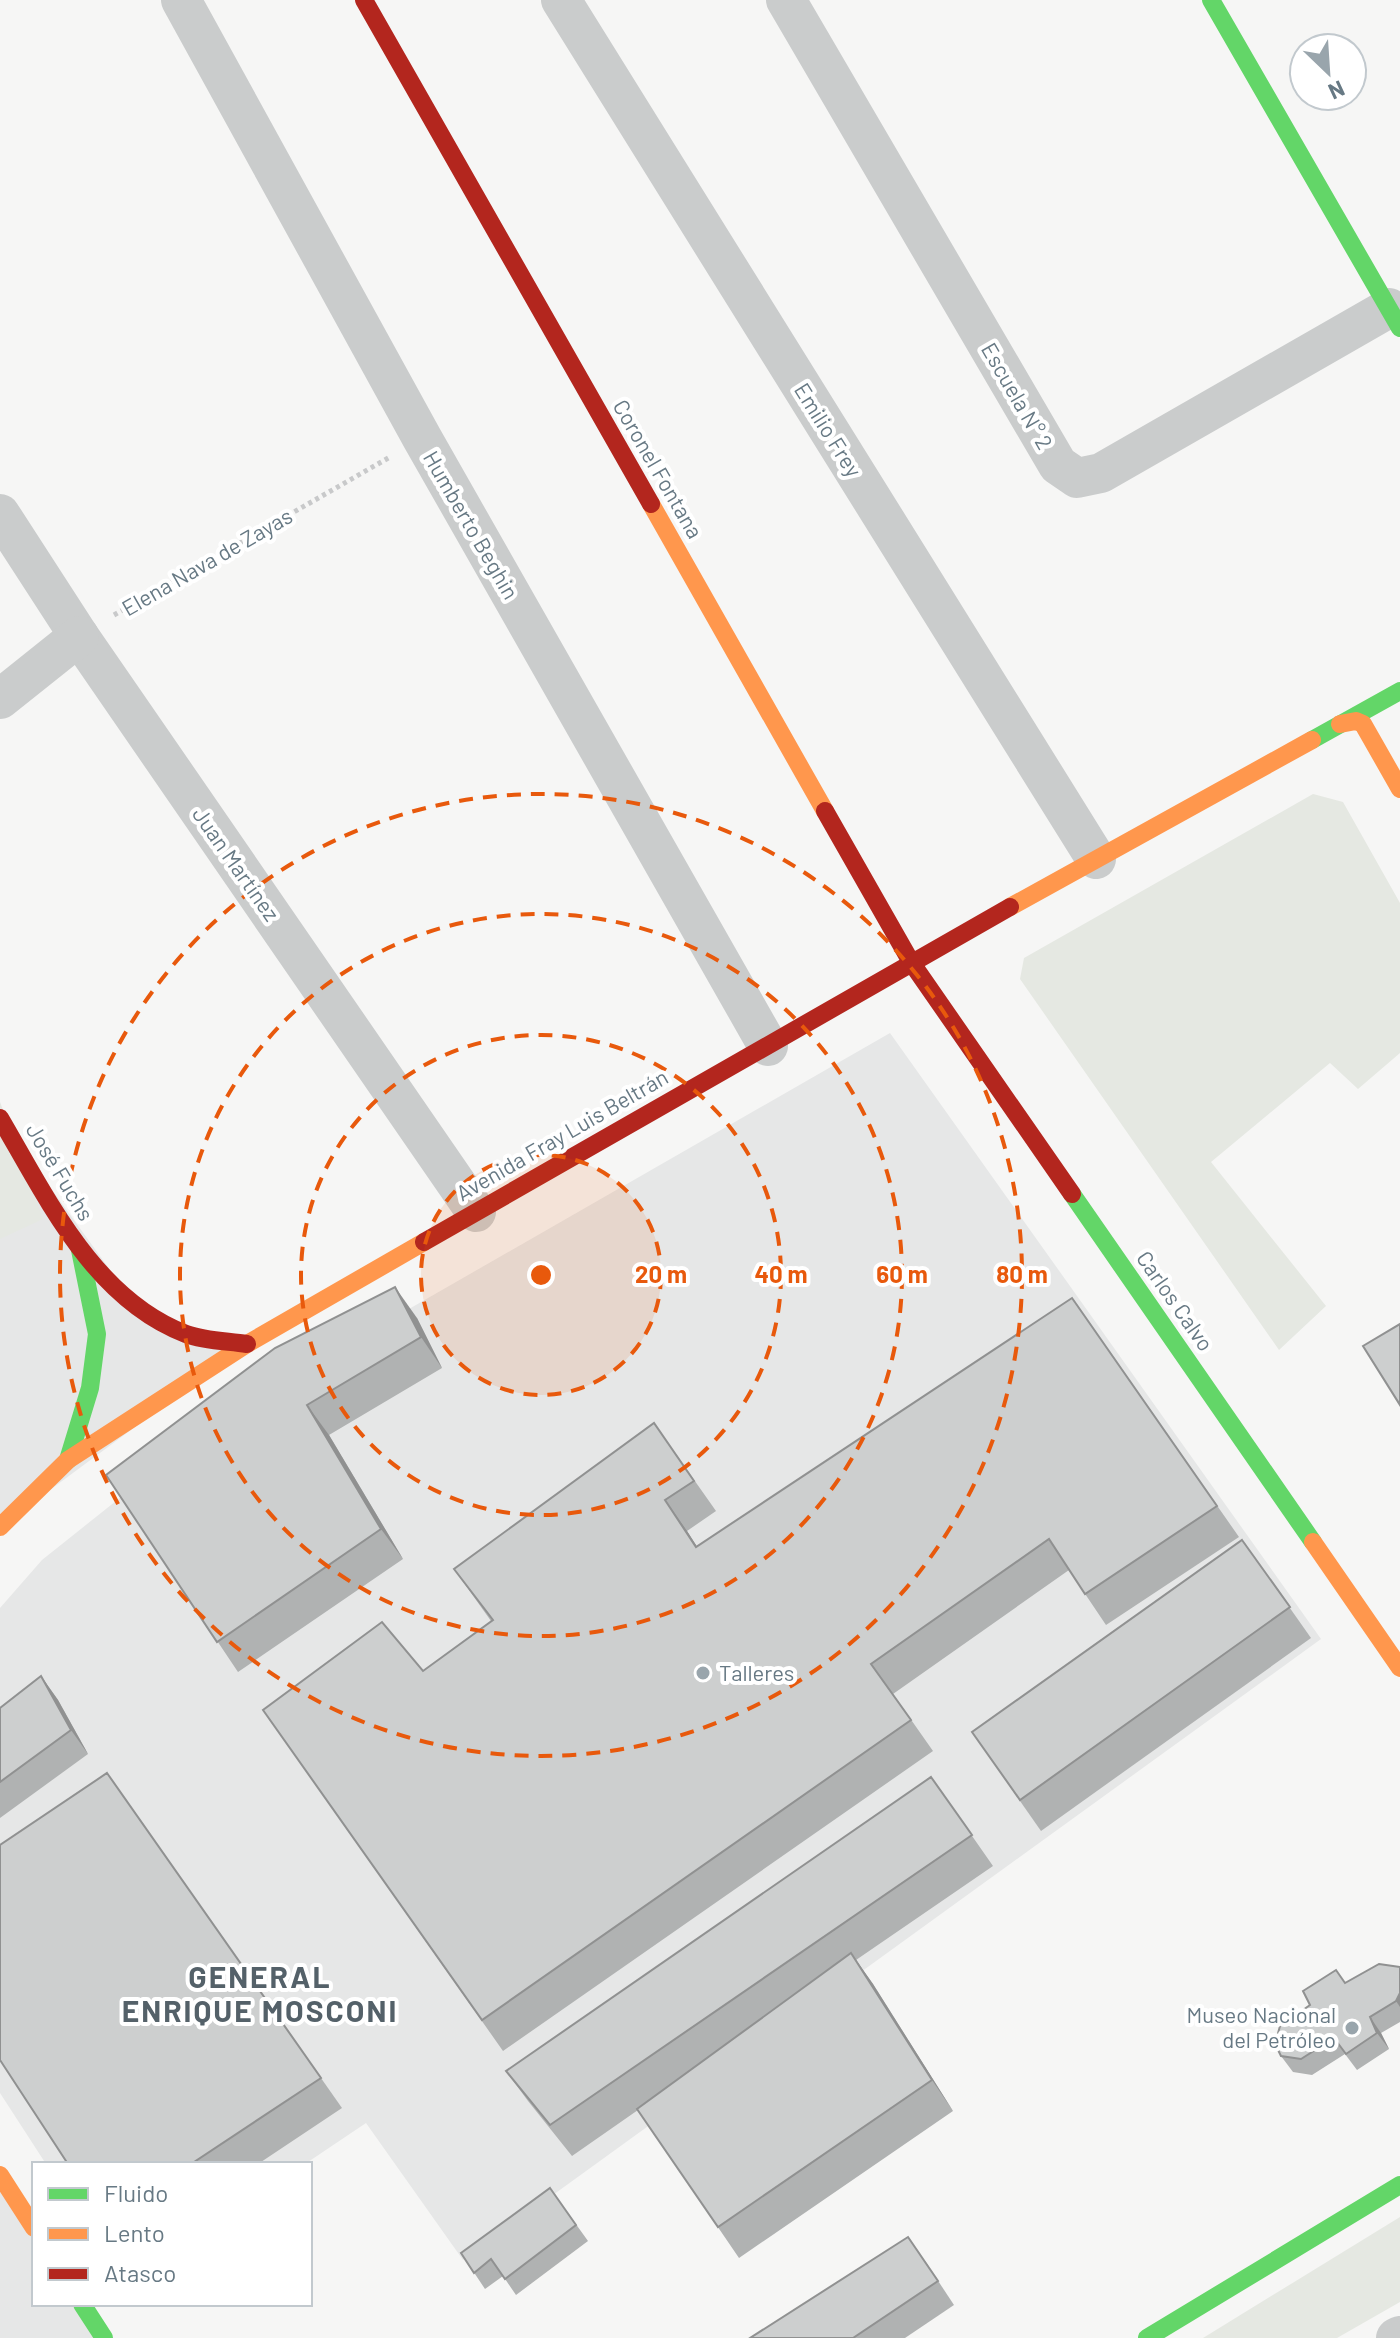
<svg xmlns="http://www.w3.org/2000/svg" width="1400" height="2338" font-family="Barlow,sans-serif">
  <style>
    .built { fill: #e6e7e7 }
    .green { fill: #e5e8e2 }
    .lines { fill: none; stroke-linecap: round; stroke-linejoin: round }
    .path { stroke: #c8c9ca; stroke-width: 5; stroke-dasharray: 4 4; stroke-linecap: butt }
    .street { stroke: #cacccc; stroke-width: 40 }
    .fast { stroke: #63d668; stroke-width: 18 }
    .slow { stroke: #ff974d; stroke-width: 18 }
    .jam { stroke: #b3261e; stroke-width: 18 }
    .wall { fill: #b0b2b2 }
    .shaded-wall { fill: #909191 }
    .building { fill: #cdcfcf; stroke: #909191; stroke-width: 2 }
    .ring { fill: none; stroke: #e8590c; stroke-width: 4; stroke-dasharray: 14 10 }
    .poi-dot { fill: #99a5ac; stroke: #fff; stroke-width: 3 }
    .labels { text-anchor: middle; stroke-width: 8; stroke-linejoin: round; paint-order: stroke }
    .street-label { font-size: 22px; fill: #677984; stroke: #fff }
    .poi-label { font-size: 22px; fill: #677984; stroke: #fff; text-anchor: start }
    .district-label { font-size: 30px; font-weight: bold; letter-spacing: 2px; fill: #546169; stroke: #fff }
    .centre { fill: #e8590c; stroke: #fff; stroke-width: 4 }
    .ring-label { font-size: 24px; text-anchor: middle; font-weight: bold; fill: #e8590c; stroke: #fff; stroke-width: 8; stroke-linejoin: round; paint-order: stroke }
  </style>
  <rect width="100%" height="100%" fill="#f6f6f5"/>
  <g class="built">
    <polygon points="890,1033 1321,1639 463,2260 366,2123 305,2164 46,2164 0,2093 0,1608 42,1560 121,1497 402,1313"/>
    <polygon points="0,1118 139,1310 247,1344 0,1527"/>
    <polygon points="0,2175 34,2228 34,2304 82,2304 104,2338 0,2338"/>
  </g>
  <g class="green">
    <polygon points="1313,794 1343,802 1400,903 1400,1053 1358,1089 1330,1063 1211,1162 1326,1306 1279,1350 1020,979 1024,958"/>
    <polygon points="0,1102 43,1219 0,1239"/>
    <polygon points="1400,2217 1400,2302 1337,2338 1203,2338"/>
  </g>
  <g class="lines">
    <polyline class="path" points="114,615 390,457"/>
    <g class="street">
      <polyline points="181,0 422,438 768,1046"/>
      <polyline points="561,0 1096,859"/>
      <polyline points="786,0 1058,465 1077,478 1101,473 1389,308"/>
      <polyline points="0,514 79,636 476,1212"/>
      <polyline points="0,699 79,636"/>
      <polyline points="1396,2338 1400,2336"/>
    </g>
    <g class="fast">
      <polyline points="1211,0 1400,328"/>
      <polyline points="1312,740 1400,691"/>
      <polyline points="1072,1194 1313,1542"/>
      <polyline points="68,1460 90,1388 97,1334 80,1250"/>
      <polyline points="82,2304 104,2338"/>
      <polyline points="1147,2338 1400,2185"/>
    </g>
    <g class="slow">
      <polyline points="651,504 825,811"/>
      <polyline points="1340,724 1356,721 1363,724 1400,789"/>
      <polyline points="1010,907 1312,740"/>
      <polyline points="0,1527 68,1460 247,1344 424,1242"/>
      <polyline points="1313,1542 1400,1668"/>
      <polyline points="0,2175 34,2228"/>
    </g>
    <g class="jam">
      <polyline points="364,0 651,504"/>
      <polyline points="825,811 911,962 1072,1194"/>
      <path d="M0,1118C47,1198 94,1299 186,1334C205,1341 227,1341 247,1344"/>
      <polyline points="424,1242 1010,907"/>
    </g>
  </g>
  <g class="wall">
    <polygon points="1072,1298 1239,1537 1106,1625 1069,1570 893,1694 933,1751 503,2051 263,1710 423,1671 491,1621 454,1569 654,1423 716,1511 687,1531 697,1547"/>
    <polygon points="417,1318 442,1368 329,1435 403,1559 238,1672 106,1475"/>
    <polygon points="1242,1540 1311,1638 1041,1831 972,1732"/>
    <polygon points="41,1676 58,1700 88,1754 0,1818 0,1708"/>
    <polygon points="107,1773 342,2108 258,2164 68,2164"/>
    <polygon points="931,1777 993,1866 856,1960 873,1984 953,2111 739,2258 638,2110 572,2156 528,2101 506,2071"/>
    <polygon points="1400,1967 1400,2022 1381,2033 1389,2049 1357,2070 1345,2054 1312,2075 1293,2072 1281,2056"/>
    <polygon points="550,2188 588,2241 516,2295 503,2276 485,2289 461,2253"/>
    <polygon points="925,2261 954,2305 905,2338 750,2338"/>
  </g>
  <g class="shaded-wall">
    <polygon points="395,1287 417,1318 442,1368 421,1337"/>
    <polygon points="307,1405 329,1435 403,1559 381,1529"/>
    <polygon points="665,1500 687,1531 717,1578 696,1547"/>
    <polygon points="41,1676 58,1700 88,1754 71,1730"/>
    <polygon points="851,1953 873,1984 953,2111 932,2080"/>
    <polygon points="1400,1993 1400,2007 1396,2001"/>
    <polygon points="1370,2017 1381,2033 1389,2049 1377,2033"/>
  </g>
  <g class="building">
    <polygon points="395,1287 421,1337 307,1405 381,1529 217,1642 106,1475 275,1348"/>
    <polygon points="1072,1298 1217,1506 1085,1594 1049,1539 871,1664 911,1720 482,2020 263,1710 382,1622 423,1671 493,1620 454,1569 654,1423 694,1481 665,1500 696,1547"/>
    <polygon points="1400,1324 1400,1405 1363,1346"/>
    <polygon points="1242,1540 1290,1607 1020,1800 972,1732"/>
    <polygon points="41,1676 71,1730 0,1782 0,1708"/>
    <polygon points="107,1773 321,2078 191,2164 68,2164 0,2060 0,1845"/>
    <polygon points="931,1777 972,1835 550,2125 506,2071"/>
    <polygon points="851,1953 932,2080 718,2227 637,2109"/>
    <polygon points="1379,1964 1400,1967 1400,1993 1396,2001 1370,2017 1377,2033 1346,2054 1334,2038 1301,2059 1281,2056 1275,2044 1280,2026 1310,2005 1303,1991 1336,1970 1345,1983"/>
    <polygon points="550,2188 576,2225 505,2279 491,2259 474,2273 461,2253"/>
    <polygon points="908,2237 938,2281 853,2338 750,2338"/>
  </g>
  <circle cx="541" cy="1275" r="120" fill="#e8590c" fill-opacity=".12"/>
  <g class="ring">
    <circle cx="541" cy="1275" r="120"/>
    <circle cx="541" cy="1275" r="240"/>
    <circle cx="541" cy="1275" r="361"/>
    <circle cx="541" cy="1275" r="481"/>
  </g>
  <g class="poi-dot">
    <circle cx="703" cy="1673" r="8"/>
    <circle cx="1352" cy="2028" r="8"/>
  </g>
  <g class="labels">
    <g class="street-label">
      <text transform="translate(1017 396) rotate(60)" y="8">Escuela N° 2</text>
      <text transform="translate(828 430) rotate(58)" y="8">Emilio Frey</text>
      <text transform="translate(658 469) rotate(60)" y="8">Coronel Fontana</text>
      <text transform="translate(471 525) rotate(60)" y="8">Humberto Beghin</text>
      <text transform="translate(207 562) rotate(-30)" y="8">Elena Nava de Zayas</text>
      <text transform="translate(236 864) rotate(55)" y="8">Juan Martínez</text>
      <text transform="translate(562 1135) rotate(-30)" y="8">Avenida Fray Luis Beltrán</text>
      <text transform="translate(60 1172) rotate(59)" y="8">José Fuchs</text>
      <text transform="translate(1175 1301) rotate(55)" y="8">Carlos Calvo</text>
    </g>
    <g class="poi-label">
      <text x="719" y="1681">Talleres</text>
      <text x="1336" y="2023" text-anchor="end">Museo Nacional<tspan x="1336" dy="25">del Petróleo</tspan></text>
    </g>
    <g class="district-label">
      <text x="260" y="1988">GENERAL<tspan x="260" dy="34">ENRIQUE MOSCONI</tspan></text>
    </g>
  </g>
  <circle cx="541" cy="1275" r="12" class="centre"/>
  <g class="ring-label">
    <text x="661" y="1283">20 m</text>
    <text x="781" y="1283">40 m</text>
    <text x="902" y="1283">60 m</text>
    <text x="1022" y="1283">80 m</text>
  </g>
  <rect x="32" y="2162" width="280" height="144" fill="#ffffff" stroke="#c2c9ce" stroke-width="2"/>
  <rect x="48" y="2188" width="40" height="12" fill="#63d668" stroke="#c2c9ce" stroke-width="2"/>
  <text x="104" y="2202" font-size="24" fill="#677984">Fluido</text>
  <rect x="48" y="2228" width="40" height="12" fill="#ff974d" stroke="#c2c9ce" stroke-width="2"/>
  <text x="104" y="2242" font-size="24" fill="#677984">Lento</text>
  <rect x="48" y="2268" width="40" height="12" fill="#b3261e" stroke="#c2c9ce" stroke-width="2"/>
  <text x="104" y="2282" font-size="24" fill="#677984">Atasco</text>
  <g transform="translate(1328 72) rotate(155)"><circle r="38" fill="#ffffff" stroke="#c2c9ce" stroke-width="2"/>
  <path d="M0-6L14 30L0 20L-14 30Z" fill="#99a5ac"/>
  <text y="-12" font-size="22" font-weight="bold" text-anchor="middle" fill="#677984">N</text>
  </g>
</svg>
